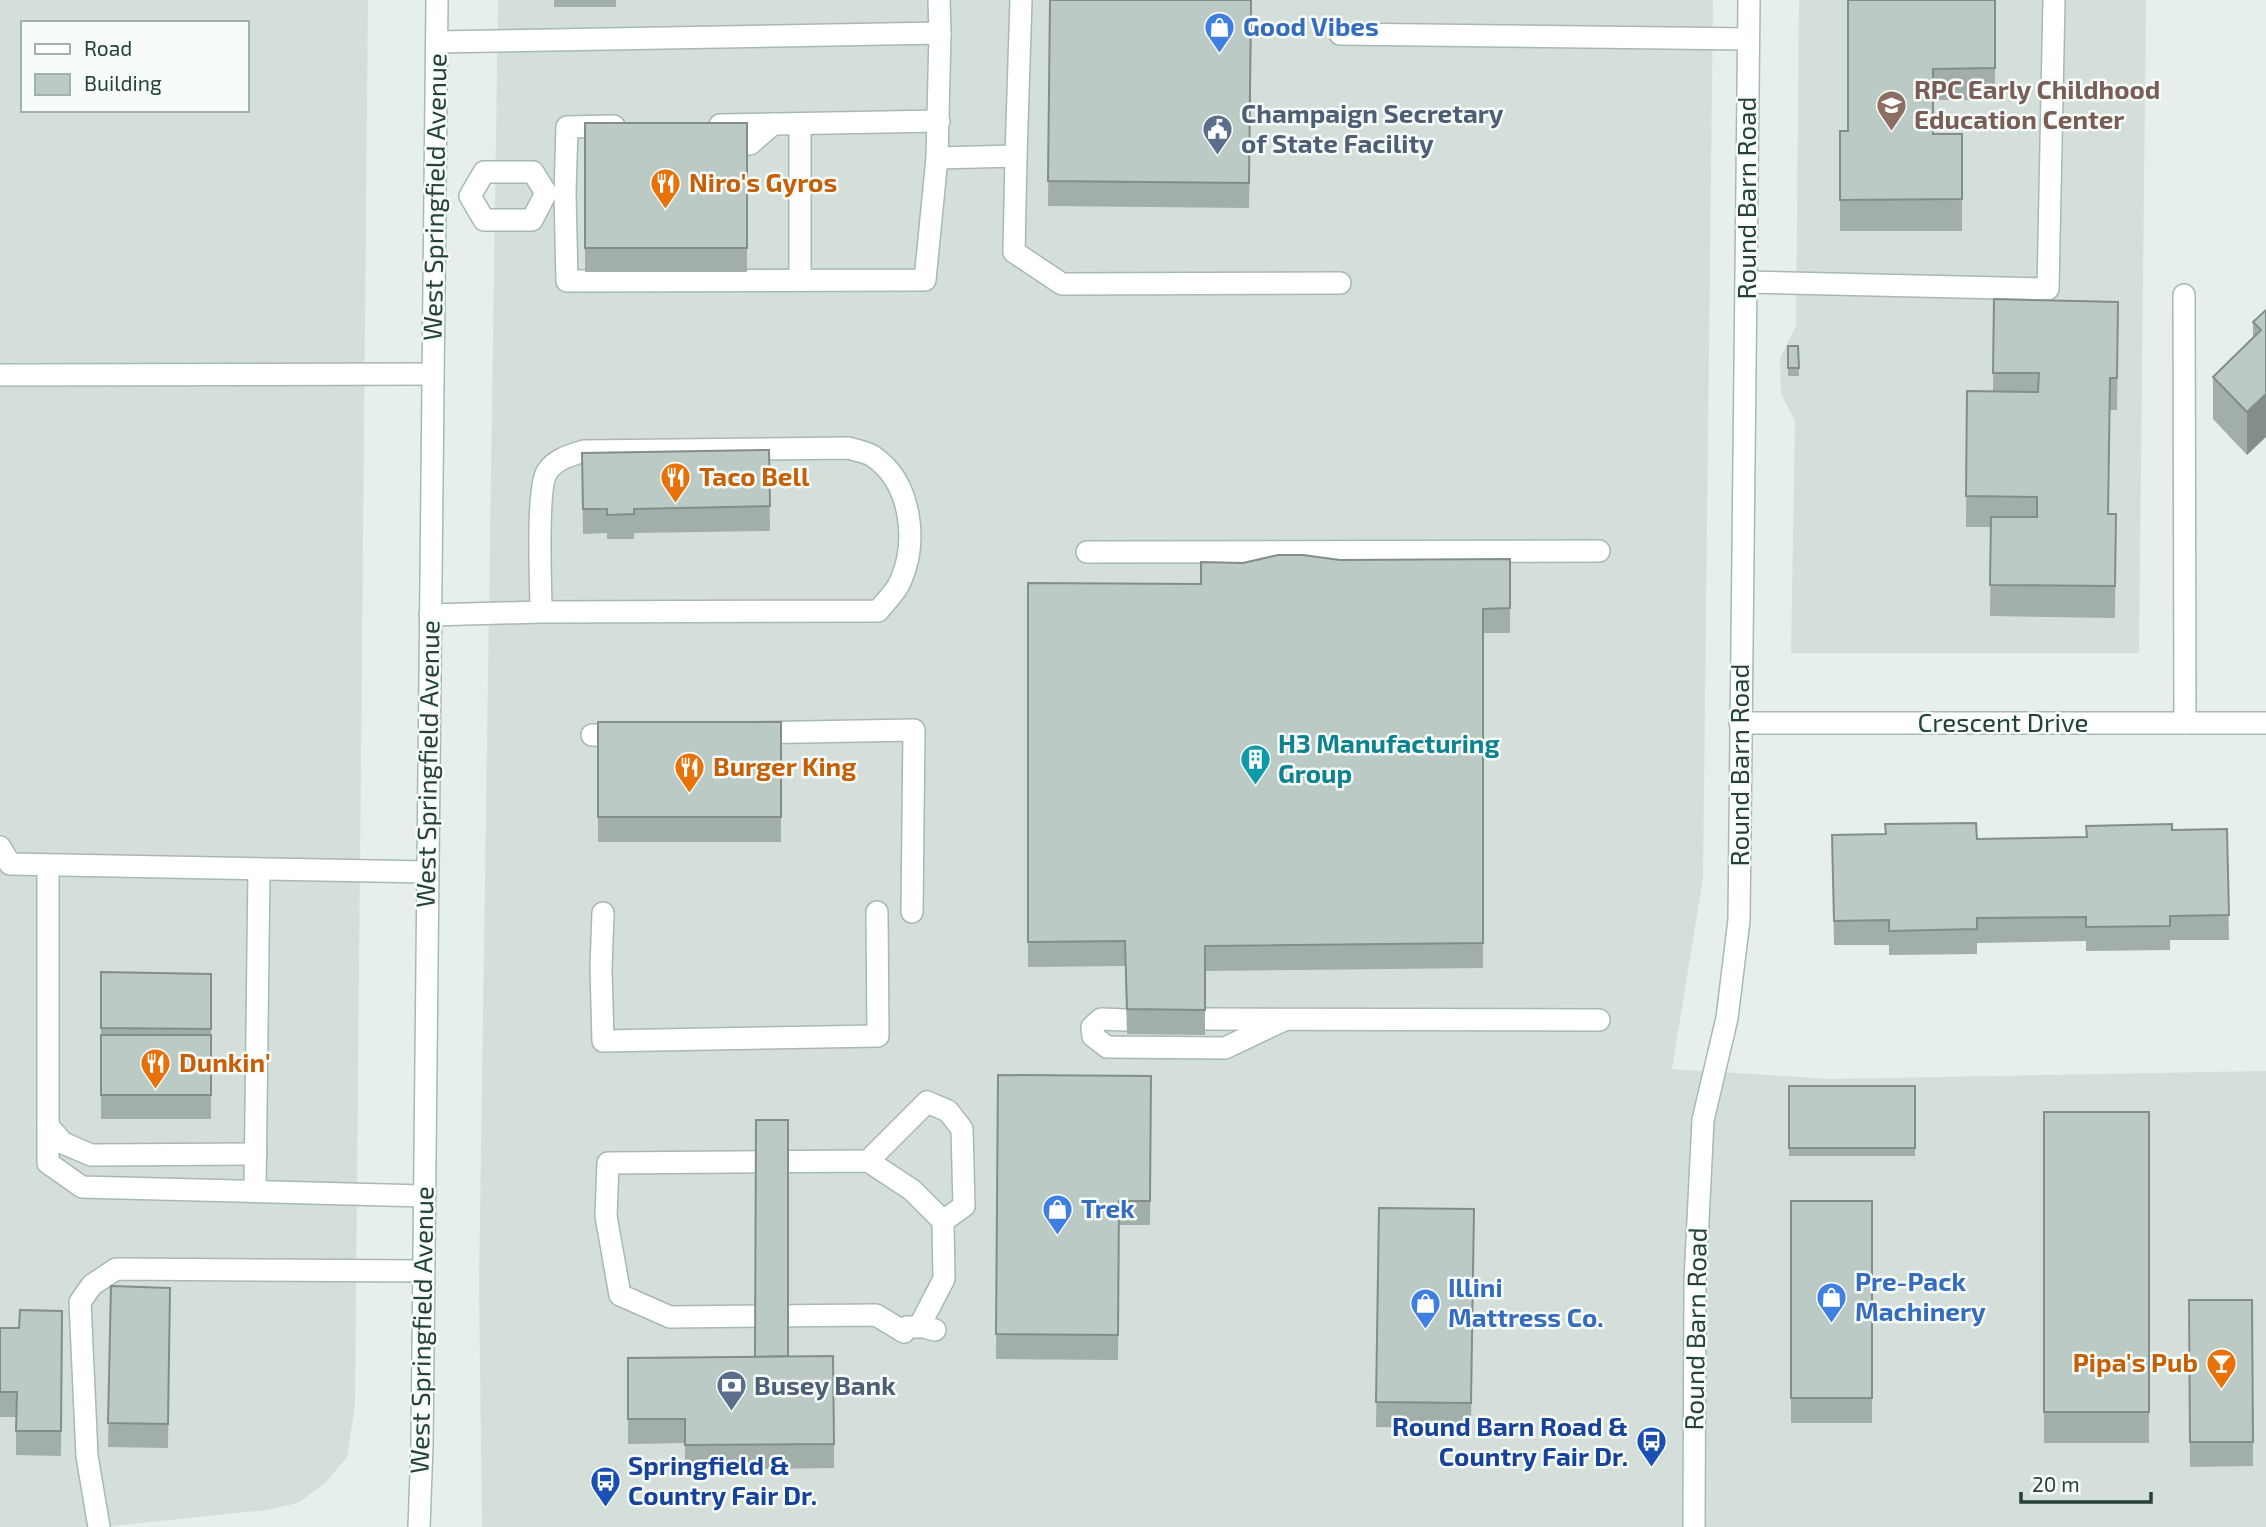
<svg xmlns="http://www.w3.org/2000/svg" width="2266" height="1527" font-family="'Exo 2',sans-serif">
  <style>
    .built { fill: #d4dfda; fill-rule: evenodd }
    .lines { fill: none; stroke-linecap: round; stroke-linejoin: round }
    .service-casing { stroke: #a8b8b2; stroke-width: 24 }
    .minor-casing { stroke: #a8b8b2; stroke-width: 24 }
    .secondary-casing { stroke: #a4bbb3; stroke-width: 24 }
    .service { stroke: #fff; stroke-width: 21 }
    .minor { stroke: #fff; stroke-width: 21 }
    .secondary { stroke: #fff; stroke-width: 21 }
    .wall { fill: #a1aea9 }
    .shaded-wall { fill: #838d89 }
    .building { fill: #bbcac4; stroke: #838d89; stroke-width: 2 }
    .labels { text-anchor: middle; stroke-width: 5; stroke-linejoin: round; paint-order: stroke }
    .shop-label { font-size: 26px; font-weight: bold; fill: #366cbe; stroke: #f7fbf9; text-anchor: start }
    .education-label { font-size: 26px; font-weight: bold; fill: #785e54; stroke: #f7fbf9; text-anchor: start }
    .service-label { font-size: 26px; font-weight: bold; fill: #4e5e75; stroke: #f7fbf9; text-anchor: start }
    .food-label { font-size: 26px; font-weight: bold; fill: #c56008; stroke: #f7fbf9; text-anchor: start }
    .street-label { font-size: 26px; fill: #24423a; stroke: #f7fbf9 }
    .culture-label { font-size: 26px; font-weight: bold; fill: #0d838f; stroke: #f7fbf9; text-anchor: start }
    .transit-label { font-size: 26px; font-weight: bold; fill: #164399; stroke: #f7fbf9; text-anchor: end }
  </style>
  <rect width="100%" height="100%" fill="#e6efeb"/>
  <g class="built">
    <path d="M0,0H368L355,1405L347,1457L325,1483L298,1503L266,1510L102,1527H0ZM23,23H247V110H23Z"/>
    <polygon points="498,0 1713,0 1703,878 1672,1069 1832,1079 2266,1071 2266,1527 482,1527 479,1284"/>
    <polygon points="1799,0 2146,0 2139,653 1791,653 1795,421 1781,394 1780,358 1796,326"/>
  </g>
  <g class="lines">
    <defs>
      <g id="service">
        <polyline points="939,0 940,33"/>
        <polyline points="1340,34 1748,39"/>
        <polyline points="437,42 940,33 937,158 925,280 567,281 565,193 567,127 614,126"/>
        <polyline points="800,124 800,280"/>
        <polyline points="720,125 939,121"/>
        <polyline points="719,144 750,144 773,124"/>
        <polyline points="1016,156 1021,0"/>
        <polyline points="937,158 1016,156 1014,252 1062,284 1340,283"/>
        <polygon points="484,172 533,172 546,193 532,220 484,220 470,196"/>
        <polyline points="1747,282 2048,289 2054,0"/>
        <polyline points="2184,295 2185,723"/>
        <polyline points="0,375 433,374"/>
        <polyline points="1087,552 1599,551"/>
        <path d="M430,615L541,612L878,611C886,601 897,591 901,580C918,540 911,483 874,457C868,452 857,451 849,448L584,451C571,455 555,459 547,472C536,489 541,586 541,612"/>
        <polyline points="752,733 914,730 912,912"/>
        <polyline points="592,735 625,735"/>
        <polyline points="0,847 10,864 427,872"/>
        <polyline points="48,865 48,1163 82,1187 424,1196"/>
        <polyline points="603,913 601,968 603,1041 878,1036 877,912"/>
        <polyline points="1205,1019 1599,1020"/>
        <polyline points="1127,1020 1101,1019 1092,1027 1093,1036 1107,1047 1225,1048 1282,1021"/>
        <polyline points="48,1126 63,1143 91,1155 256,1154"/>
        <polyline points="868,1161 927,1102 948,1111 962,1129 964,1206 943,1221"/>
        <polyline points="255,1190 259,869"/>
        <polyline points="919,1327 944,1279 943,1221 912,1190 868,1161 608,1163 606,1216 620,1295 670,1317 876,1315 904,1332 907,1327 919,1327 920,1326 935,1330"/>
        <polyline points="99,1527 87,1456 80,1302 92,1285 116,1269 422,1271"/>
      </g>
      <g id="minor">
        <polyline points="1740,723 2266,723"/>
        <polyline points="1694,1527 1695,1281 1703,1120 1727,1018 1739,920 1749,0"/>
      </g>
      <polyline id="secondary" points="419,1527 422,1445 437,0"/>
    </defs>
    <use href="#service" class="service-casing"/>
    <use href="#minor" class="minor-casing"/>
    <use href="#secondary" class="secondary-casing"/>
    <use href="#service" class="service"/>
    <use href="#minor" class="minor"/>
    <use href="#secondary" class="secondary"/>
  </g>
  <g class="wall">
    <rect x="554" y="0" width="62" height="7"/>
    <polygon points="1050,0 1252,0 1249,208 1048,206"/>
    <polygon points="1995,0 1995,100 1933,100 1933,134 1962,134 1962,231 1840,231 1840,131 1848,131"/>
    <rect x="585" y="123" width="162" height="149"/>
    <polygon points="1994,299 2118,333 2117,410 2110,410 2108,514 2116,514 2115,618 1990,616 1991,527 1966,527 1967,391 1993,392"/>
    <polygon points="2266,310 2247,455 2213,419 2213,377 2253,337 2253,322"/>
    <polygon points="1788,346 1798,346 1799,376 1788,376"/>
    <polygon points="769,450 770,531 634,533 634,539 607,539 607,533 583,534 582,453"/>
    <polygon points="1510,559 1510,633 1483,633 1483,968 1205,971 1205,1035 1127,1034 1125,966 1028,967 1028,583 1201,584 1340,560"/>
    <rect x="598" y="722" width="183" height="120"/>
    <polygon points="1885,824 1977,839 2086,837 2086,826 2172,830 2227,829 2229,940 2170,940 2170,950 2086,951 2086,941 1977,943 1977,954 1889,955 1889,945 1834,945 1832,835 1885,834"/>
    <polygon points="211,974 211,1119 101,1119 101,1028"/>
    <polygon points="998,1075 1151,1076 1150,1225 1119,1225 1118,1360 996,1359"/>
    <rect x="1789" y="1086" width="126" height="70"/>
    <rect x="2044" y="1112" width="105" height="331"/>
    <rect x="1791" y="1201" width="81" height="222"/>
    <polygon points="1379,1208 1474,1209 1471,1428 1376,1427"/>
    <polygon points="111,1286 170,1288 168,1448 108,1447"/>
    <polygon points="2189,1300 2252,1300 2253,1466 2190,1467"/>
    <polygon points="62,1311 61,1456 16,1455 16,1417 0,1417 0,1328 19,1328"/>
    <polygon points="788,1356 834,1444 834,1468 685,1470 685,1443 628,1444 628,1358"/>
  </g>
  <polygon class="shaded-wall" points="2266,394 2266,437 2247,455 2247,412"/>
  <g class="building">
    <polygon points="1050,0 1251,0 1249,183 1048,181"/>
    <polygon points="1848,0 1995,0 1995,68 1933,69 1933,134 1962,134 1962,199 1840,200 1840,131 1848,131"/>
    <rect x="585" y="123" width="162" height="125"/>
    <polygon points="1994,299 2118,302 2117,378 2110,378 2108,514 2116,514 2115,586 1990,585 1991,517 2037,517 2037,497 1966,496 1967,391 2038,392 2039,373 1993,373"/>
    <polygon points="2266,310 2266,394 2247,412 2213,377 2261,330 2253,322"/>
    <polygon points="1788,346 1798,346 1799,368 1788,368"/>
    <polygon points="769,450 770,506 634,509 634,514 607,515 607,509 583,509 582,453"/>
    <polygon points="1278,555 1303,555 1340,560 1510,559 1510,608 1483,609 1483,943 1205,946 1205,1010 1127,1009 1125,941 1028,942 1028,583 1201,584 1201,562 1243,563"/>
    <rect x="598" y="722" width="183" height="95"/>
    <polygon points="1976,823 1977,839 2087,837 2086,826 2172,824 2172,830 2227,829 2229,915 2170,916 2170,926 2086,927 2086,917 1977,918 1977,929 1889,931 1889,920 1834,921 1832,835 1886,834 1885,824"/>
    <polygon points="101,972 211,974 211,1029 101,1028"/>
    <rect x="101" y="1035" width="110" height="60"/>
    <polygon points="998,1075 1151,1076 1150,1201 1119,1201 1118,1335 996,1334"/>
    <rect x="1789" y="1086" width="126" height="62"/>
    <rect x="2044" y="1112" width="105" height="300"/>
    <polygon points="756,1120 788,1120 788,1356 755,1357"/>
    <rect x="1791" y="1201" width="81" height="197"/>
    <polygon points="1379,1208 1474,1209 1471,1403 1376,1402"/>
    <polygon points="111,1286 170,1288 168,1424 108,1423"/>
    <polygon points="2189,1300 2252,1300 2253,1442 2190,1442"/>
    <polygon points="20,1310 62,1311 61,1431 16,1431 17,1392 0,1392 0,1328 19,1328"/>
    <polygon points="833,1356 834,1444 685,1445 685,1419 628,1419 628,1358"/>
  </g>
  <defs>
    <symbol id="shop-pin" viewBox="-11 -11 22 30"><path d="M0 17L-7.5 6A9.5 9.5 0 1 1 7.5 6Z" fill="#3f7fe0" stroke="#f7fbf9"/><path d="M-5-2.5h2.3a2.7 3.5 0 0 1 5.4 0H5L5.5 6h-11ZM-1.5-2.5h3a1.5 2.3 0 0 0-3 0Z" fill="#fff"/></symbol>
    <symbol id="school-pin" viewBox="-11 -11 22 30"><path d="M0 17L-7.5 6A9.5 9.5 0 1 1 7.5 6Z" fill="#8d6e63" stroke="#f7fbf9"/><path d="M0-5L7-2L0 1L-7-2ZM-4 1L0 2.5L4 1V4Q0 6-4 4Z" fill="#fff"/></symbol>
    <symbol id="civic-pin" viewBox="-11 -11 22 30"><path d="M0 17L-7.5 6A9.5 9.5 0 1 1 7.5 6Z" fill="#5c6f8a" stroke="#f7fbf9"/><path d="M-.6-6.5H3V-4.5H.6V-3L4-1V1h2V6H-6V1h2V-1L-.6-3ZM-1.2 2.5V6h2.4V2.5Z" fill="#fff"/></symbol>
    <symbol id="restaurant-pin" viewBox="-11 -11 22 30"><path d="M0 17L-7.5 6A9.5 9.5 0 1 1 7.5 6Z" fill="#e8710a" stroke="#f7fbf9"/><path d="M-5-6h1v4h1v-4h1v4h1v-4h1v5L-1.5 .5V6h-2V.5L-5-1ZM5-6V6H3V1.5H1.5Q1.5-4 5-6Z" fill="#fff"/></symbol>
    <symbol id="building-pin" viewBox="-11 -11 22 30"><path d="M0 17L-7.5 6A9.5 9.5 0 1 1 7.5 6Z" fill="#0f9aa8" stroke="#f7fbf9"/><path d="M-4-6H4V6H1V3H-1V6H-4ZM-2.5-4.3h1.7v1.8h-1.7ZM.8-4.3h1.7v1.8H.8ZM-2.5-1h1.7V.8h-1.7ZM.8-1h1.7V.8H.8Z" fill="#fff"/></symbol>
    <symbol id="bar-pin" viewBox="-11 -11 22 30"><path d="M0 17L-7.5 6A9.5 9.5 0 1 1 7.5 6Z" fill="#e8710a" stroke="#f7fbf9"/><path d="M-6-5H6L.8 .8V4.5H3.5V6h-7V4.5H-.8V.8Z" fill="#fff"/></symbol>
    <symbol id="bank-pin" viewBox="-11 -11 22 30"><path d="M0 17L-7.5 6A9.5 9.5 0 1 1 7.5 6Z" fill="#5c6f8a" stroke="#f7fbf9"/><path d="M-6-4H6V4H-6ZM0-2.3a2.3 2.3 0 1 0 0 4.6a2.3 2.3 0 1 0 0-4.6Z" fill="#fff"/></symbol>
    <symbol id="bus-pin" viewBox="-11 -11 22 30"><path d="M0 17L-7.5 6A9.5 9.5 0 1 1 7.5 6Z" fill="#1a4fb4" stroke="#f7fbf9"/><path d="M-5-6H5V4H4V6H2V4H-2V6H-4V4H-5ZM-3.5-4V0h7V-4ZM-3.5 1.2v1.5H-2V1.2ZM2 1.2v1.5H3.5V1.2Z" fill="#fff"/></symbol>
  </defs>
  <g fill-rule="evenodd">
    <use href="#shop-pin" x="1202" y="10" width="35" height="47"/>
    <use href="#school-pin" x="1874" y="88" width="35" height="47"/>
    <use href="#civic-pin" x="1200" y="112" width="35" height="47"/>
    <use href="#restaurant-pin" x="648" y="166" width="35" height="47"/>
    <use href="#restaurant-pin" x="658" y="460" width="35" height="47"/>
    <use href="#building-pin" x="1238" y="742" width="35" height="47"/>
    <use href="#restaurant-pin" x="672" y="750" width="35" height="47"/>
    <use href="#restaurant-pin" x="138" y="1046" width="35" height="47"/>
    <use href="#shop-pin" x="1040" y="1192" width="35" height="47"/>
    <use href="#shop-pin" x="1814" y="1280" width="35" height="47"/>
    <use href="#shop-pin" x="1408" y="1286" width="35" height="47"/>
    <use href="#bar-pin" x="2204" y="1346" width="35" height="47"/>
    <use href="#bank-pin" x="714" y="1368" width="35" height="47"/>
    <use href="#bus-pin" x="1634" y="1424" width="35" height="47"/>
    <use href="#bus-pin" x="588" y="1464" width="35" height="47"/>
  </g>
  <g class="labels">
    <g class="shop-label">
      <text x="1243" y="36">Good Vibes</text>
      <text x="1081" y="1218">Trek</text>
      <text x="1855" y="1291">Pre-Pack<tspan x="1855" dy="30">Machinery</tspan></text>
      <text x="1448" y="1297">Illini<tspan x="1448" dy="30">Mattress Co.</tspan></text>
    </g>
    <g class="education-label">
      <text x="1914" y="99">RPC Early Childhood<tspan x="1914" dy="30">Education Center</tspan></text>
    </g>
    <g class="service-label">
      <text x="1241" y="123">Champaign Secretary<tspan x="1241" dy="30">of State Facility</tspan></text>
      <text x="754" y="1395">Busey Bank</text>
    </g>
    <g class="food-label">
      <text x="689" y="192">Niro's Gyros</text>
      <text x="699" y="486">Taco Bell</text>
      <text x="713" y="776">Burger King</text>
      <text x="179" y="1072">Dunkin'</text>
      <text x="2198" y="1372" text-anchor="end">Pipa's Pub</text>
    </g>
    <g class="street-label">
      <text transform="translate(435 197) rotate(-89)" y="9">West Springfield Avenue</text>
      <text transform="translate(1747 198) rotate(-90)" y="9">Round Barn Road</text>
      <text x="2003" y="732">Crescent Drive</text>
      <text transform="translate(428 764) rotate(-89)" y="9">West Springfield Avenue</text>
      <text transform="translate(1740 765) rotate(-90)" y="9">Round Barn Road</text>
      <text transform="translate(1696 1329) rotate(-89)" y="9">Round Barn Road</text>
      <text transform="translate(422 1330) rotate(-89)" y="9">West Springfield Avenue</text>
    </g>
    <g class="culture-label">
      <text x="1278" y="753">H3 Manufacturing<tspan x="1278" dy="30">Group</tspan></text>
    </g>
    <g class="transit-label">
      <text x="1628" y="1436">Round Barn Road &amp;<tspan x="1628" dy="30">Country Fair Dr.</tspan></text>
      <text x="628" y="1475" text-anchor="start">Springfield &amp;<tspan x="628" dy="30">Country Fair Dr.</tspan></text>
    </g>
  </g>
  <rect x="21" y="21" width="228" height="91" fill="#f7fbf9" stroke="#a3b1ad" stroke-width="2"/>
  <rect x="35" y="44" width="35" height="10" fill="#ffffff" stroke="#a3b1ad" stroke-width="2"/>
  <text x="84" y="56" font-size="21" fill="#24423a">Road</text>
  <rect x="35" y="74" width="35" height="21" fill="#bbcac4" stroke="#a3b1ad" stroke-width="2"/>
  <text x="84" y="91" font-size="21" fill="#24423a">Building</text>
  <path d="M2021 1492v10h130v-10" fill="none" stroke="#24423a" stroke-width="3.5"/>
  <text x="2032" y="1492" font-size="21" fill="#24423a" stroke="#f7fbf9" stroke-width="5" paint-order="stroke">20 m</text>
</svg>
